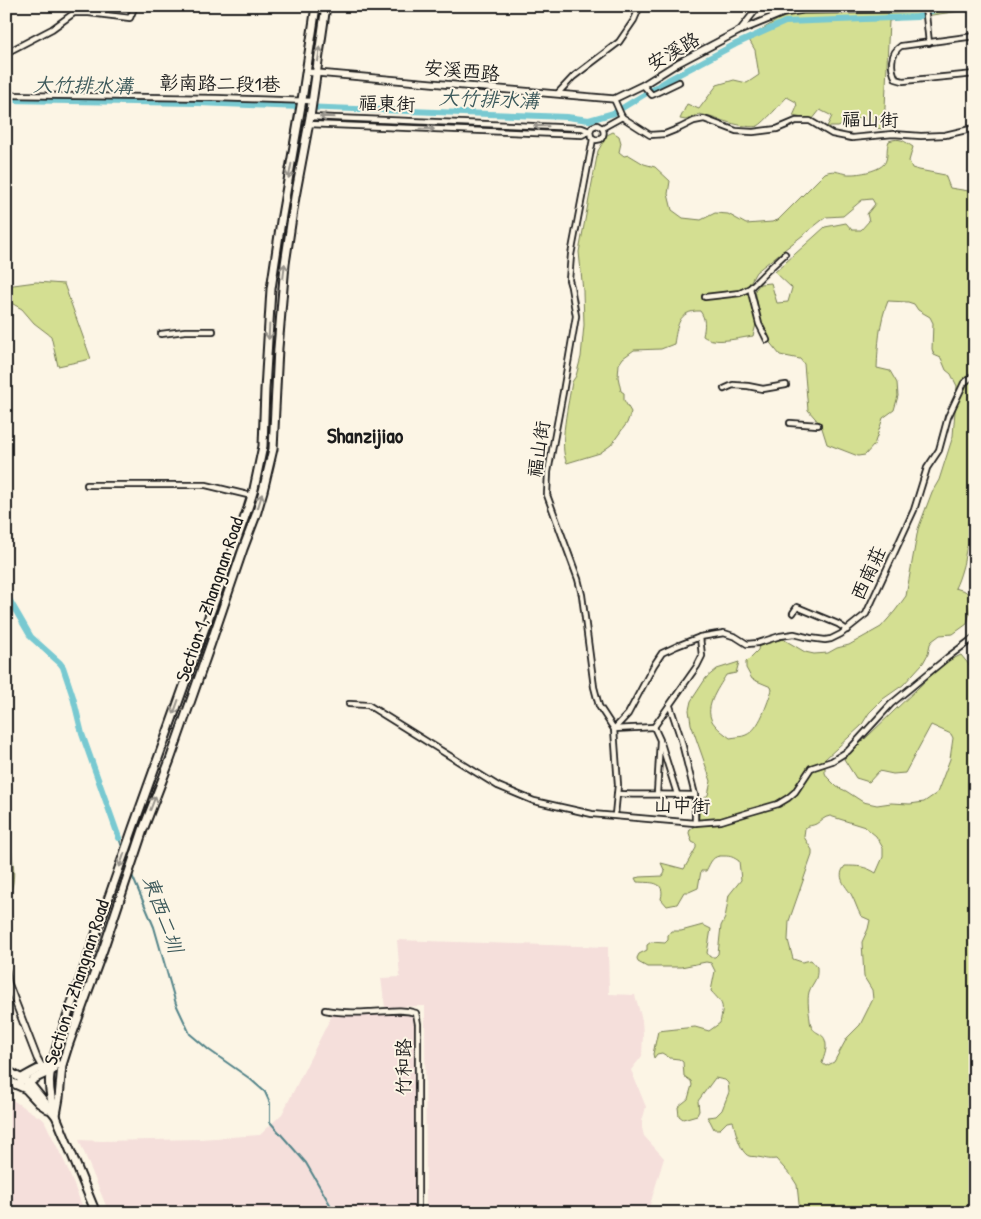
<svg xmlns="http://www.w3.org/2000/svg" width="981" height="1219" font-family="'Patrick Hand','LXGW WenKai TC',sans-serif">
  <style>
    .built { fill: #f5dfdb }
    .green { fill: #d4df92; stroke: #787e57; fill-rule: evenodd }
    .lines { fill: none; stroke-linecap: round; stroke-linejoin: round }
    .stream { stroke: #538489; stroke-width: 2 }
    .canal { stroke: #78c9d1; stroke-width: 6 }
    .minor-casing { stroke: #1c1c1c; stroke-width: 8 }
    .tertiary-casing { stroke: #1c1c1c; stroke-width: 9 }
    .primary-casing { stroke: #1c1c1c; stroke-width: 11 }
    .minor { stroke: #fcf5e5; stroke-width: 4.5 }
    .tertiary { stroke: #fcf5e5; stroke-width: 5.5 }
    .primary { stroke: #fcf5e5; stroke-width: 7 }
    .oneway { stroke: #97938b }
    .labels { text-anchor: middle; stroke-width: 4; stroke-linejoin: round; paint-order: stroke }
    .street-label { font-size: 19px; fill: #1c1c1c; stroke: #fcf5e5 }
    .water-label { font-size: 20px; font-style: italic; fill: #3c595b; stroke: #fcf5e5 }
    .quarter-label { font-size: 21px; font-weight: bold; fill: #1c1c1c; stroke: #fcf5e5 }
  </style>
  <rect width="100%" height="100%" fill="#fcf5e5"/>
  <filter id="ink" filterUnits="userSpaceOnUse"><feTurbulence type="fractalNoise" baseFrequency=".02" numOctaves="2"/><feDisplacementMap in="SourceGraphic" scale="10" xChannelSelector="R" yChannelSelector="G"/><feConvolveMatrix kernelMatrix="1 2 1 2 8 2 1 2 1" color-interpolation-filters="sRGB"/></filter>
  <g filter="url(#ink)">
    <g class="built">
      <polygon points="397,940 608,947 609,994 635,995 642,1020 643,1035 642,1056 631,1070 646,1107 642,1121 642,1128 644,1136 664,1158 649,1208 649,1213 426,1213 425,1006 385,1007 381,978 400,977"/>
      <polygon points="407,1010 414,1014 414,1213 109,1213 79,1140 102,1141 200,1139 260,1135 282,1114 333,1013"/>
      <polygon points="6,1096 44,1120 66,1165 85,1213 6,1213"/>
    </g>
    <g class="green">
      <path d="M817,6H975V9L889,21L884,129L875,128L862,117L838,127H827L832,116L820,110L812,120L793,116L797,107L796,102L787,97C781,103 764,123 758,126C748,130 711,117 700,114L686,120L680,119L687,104L699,109L717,85L734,80L747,83L759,75L755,50L748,38L779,19L798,13L817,9Z"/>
      <path d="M613,132L619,136L621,143L619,152L624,156L629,155L644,164L655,167L670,181L668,194L672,210L683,218L701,220L715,213L728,214L746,224L772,222L778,220L825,173C836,168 841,175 852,174C861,174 884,170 886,160C888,154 886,149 889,141C900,137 904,141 913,147L909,161L912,168L919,170L945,175L950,188L975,192V535C964,544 966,557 962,569C960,576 958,582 955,588L965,591L973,598L967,624L953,634L940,635L932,641L930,644L928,654L923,663L903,685L883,699L869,713L861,726L825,759V773L827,777L837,787L846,791L863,802L877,805L891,803L910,804L924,802L937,793L950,759L953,738L951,734L931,725L905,773L893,774L879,771L869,782L856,778L844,759L944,663L961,655L975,672V1213H800L797,1185L792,1177L776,1159C767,1160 766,1158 757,1157C754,1156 752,1157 749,1156C740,1153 735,1129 733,1121L727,1122L720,1129H714L710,1121L707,1117L716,1116L722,1110L729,1092L728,1083L725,1080L715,1078L698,1101L699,1111L697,1115L683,1119L679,1116L678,1107L688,1099L692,1085L691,1081L684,1076L683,1062L679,1059L670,1058L662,1053L657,1054L654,1058L653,1054L658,1031L695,1027L709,1031L720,1023C724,1004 724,1005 711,991L715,971L711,963L706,962L681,967H647L638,962L637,958L639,954L647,950V945L651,942L665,943L668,940V935L671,931H681L703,925L711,929L707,953L710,957H715L718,954L721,926L725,918L729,895L741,880L739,861C733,857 731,856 724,856C712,855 711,862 706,871H701L698,888L689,892H684L677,904L667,906L661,899C666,880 650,883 637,882L635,878L640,877L663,876L665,872L661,863L684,869L696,848V844L692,842L689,833L690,829L698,824L701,801L708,795L711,781L691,724L689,710L691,701L706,678L717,669L739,662L736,673L726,675C718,689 701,710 715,725C719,730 725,734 730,738C735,737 742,737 746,735C760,729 767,703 772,690L771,687L752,679L746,668V662L758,650L760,639L776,641L783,639L805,652L814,654L828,653L837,648L849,645L881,627L895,611L906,596L918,529L932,492L939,480L953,436L957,386L951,374L946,370L941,358L934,355L932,349L933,323L930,317L918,310L914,304L908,302L888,301C879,322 878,346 877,368L890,371L897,383L898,396L894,410L883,418L874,445L865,455L858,456L827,444L821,425L808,410L804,364L800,359L780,355L767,339L762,327L755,290L760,284L771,283L777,303L788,302L792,288L775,272L825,227L846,223L852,230H861L869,221L867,214L875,204L872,199L862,200L843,216L826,217L756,272L747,288L756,324L753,336C739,338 714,345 703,336C705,326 706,319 700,311C678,310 677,327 674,344L661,349L634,350L623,358L619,364L618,377L621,391L624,393V400L631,412L627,423L611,445L600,453L567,463C558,447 569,401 572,382L576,376L581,357L584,325L583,291L579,252L598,151L607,135ZM830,816L865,827L876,836L883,848V857L876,873C865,866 858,866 845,866C836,877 845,885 851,894C855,901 857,909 861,916L870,920L868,929L862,942L864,977L872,990L873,999L860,1025L847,1038L834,1062L826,1066L822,1063C824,1056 828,1048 825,1040C822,1031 811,1035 810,1020C809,1012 807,1000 809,992C813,981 818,981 817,967L811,960L802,962L793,959L788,940L789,921L812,855V850L804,837L805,828C809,825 812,826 816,824C821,821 824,817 830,816Z"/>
      <polygon points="36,282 64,284 91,359 58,366 51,336 34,323 22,309 6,300 6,286"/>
      <path d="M7,828C10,846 21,883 6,898Z"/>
    </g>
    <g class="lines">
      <g class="stream">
        <polyline points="119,838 123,850"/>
        <polyline points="125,857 129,866"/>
        <polyline points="131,873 154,927 176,1004 190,1034 209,1050 249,1078 265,1092 270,1103 270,1122 306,1163 335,1213"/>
      </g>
      <g class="canal">
        <polyline points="6,100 198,103 567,117 589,120 614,113 668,80 736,44 785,22 917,17 944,6"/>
        <polyline points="6,594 31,637 60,663 63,667 73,697 82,734 119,838"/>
      </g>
      <defs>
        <g id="minor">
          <polyline points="924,6 926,15 929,43"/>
          <polyline points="740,30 759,6"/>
          <path d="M975,36L901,46C890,53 890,68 896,79L903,81L975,74"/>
          <polyline points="6,53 52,29 74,13 89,13 130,18 135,6"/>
          <polyline points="643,85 652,95 679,82"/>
          <polyline points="558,93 573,77 619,42 634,20 640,6"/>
          <polyline points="6,95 216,98 312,101"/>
          <polyline points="614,99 622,117"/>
          <polyline points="310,117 582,128 590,131"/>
          <polyline points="622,117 650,135 665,134 680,128 694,121 704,119 736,131 753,132 777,129 796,121 810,121 832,134 852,138 893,134 921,136 945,135 975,128"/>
          <polyline points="308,124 582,135 590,131"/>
          <path d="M602,128C605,132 604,135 601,139L596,140L591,137L590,131L592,127L597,125L602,128L622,117"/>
          <polyline points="593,139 571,255 569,280 571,287 576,316 563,392 548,472 547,495 578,579 582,595 594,687 599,706 614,729 618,785 615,815"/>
          <polyline points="705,297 740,293 750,288"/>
          <polyline points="161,334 185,331 213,331"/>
          <polyline points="767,340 759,324 750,288 768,270 785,254"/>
          <polyline points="724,389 733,385 748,386 763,389 786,385"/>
          <polyline points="790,423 818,425"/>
          <polyline points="87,485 206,485 252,496"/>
          <polyline points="793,613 797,607 838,624 847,630"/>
          <polyline points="349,704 368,705 498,786 534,801 592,814 695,823 721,821 747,813 778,804 788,798 795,792 811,768 832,761 848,751 891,704 948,657 975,637"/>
          <polyline points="670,706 681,739 695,795 695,823"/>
          <polyline points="654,727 697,666 702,656 700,637"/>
          <polyline points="654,727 660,740 657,794"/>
          <polyline points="614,729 628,714 654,665 662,653 677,646 700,637 724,633 736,637 747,644 758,643 780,636 794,634 810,638 825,640 831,639 841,634 866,614 914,510 927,468 939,450 948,417 964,383 975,374"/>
          <polyline points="614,729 654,727"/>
          <polyline points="661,743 677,794"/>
          <path d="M617,794C643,795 669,794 695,795"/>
          <path d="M325,1010C340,1013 354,1013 369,1012C385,1012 401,1008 416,1013L418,1024V1213"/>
        </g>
        <g id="tertiary">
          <polyline points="306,72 614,99 643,85 678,63 739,31 783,13 803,10 894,9 919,8 923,6"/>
          <polyline points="6,971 8,983 37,1058 44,1071"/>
        </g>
        <g id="primary">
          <polyline points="6,1070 29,1083 56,1116 96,1213"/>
          <polyline points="6,1080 26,1089 39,1103 48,1109"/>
          <path d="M21,1081L22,1078C37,1070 44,1064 62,1065"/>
          <path d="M27,1086C32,1077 44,1075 53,1070"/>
          <polyline points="56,1115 59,1098 62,1065 68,1046 104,947 143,830 170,760 211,643 243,549 256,515 263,491 273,449 278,348 285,264 295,197 310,117 326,6"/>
          <path d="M56,1116C45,1083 49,1072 59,1040L133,828L248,508L254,489L263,446L265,390L271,289L281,221L302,100L316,6"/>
        </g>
      </defs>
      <use href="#minor" class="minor-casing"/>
      <use href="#tertiary" class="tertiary-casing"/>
      <use href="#primary" class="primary-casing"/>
      <use href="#minor" class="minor"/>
      <use href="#tertiary" class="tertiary"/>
      <use href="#primary" class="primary"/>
    </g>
    <defs><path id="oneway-shaft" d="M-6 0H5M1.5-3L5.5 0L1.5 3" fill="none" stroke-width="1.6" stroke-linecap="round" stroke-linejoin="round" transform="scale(1.25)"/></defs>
    <g class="oneway">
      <use href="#oneway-shaft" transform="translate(319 54) rotate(-82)"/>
      <use href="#oneway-shaft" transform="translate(327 117) rotate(-178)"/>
      <use href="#oneway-shaft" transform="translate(541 126) rotate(-178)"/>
      <use href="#oneway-shaft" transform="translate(427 129) rotate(2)"/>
      <use href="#oneway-shaft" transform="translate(290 171) rotate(101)"/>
      <use href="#oneway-shaft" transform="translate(284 271) rotate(-84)"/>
      <use href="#oneway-shaft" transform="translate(269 332) rotate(93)"/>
      <use href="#oneway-shaft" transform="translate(260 501) rotate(-73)"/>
      <use href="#oneway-shaft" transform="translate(176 707) rotate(109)"/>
      <use href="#oneway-shaft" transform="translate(153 803) rotate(-69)"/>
      <use href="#oneway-shaft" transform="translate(122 860) rotate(109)"/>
    </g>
  </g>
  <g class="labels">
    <g class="street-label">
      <text transform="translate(673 51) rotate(-30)" y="7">安溪路</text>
      <text transform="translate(462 70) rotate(5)" y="7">安溪西路</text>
      <text transform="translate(220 83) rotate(1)" y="7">彰南路二段1巷</text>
      <text transform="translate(387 103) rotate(2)" y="7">福東街</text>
      <text transform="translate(870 119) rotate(1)" y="7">福山街</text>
      <text transform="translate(538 449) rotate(-81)" y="7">福山街</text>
      <text transform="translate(868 573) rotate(-65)" y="7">西南莊</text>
      <text transform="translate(209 599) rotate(-71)" y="7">Section 1, Zhangnan Road</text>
      <text transform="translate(682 805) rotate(2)" y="7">山中街</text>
      <text transform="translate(76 982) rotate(-72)" y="7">Section 1, Zhangnan Road</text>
      <text transform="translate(403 1067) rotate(-90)" y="7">竹和路</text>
    </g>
    <g class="water-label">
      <text transform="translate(83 85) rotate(1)" y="7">大竹排水溝</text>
      <text transform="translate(489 99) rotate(2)" y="7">大竹排水溝</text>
      <text transform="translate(163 914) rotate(70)" y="7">東西二圳</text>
    </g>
    <g class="quarter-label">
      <text x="365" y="443">Shanzijiao</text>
    </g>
  </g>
  <rect width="981" height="1219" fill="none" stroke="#fcf5e5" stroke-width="25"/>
  <rect x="12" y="12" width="956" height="1194" fill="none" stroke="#1c1c1c" stroke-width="2" filter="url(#ink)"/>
</svg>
